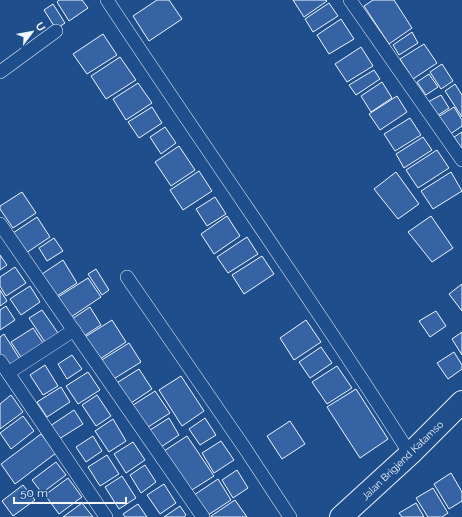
<svg xmlns="http://www.w3.org/2000/svg" width="462" height="517" font-family="Raleway,sans-serif">
  <style>
    .building { fill: #3563a3; stroke: #f2f6ff }
    .lines { fill: none; stroke-linecap: round; stroke-linejoin: round }
    .street-casing { stroke: #f2f6ff; stroke-width: 14 }
    .highway-casing { stroke: #f2f6ff; stroke-width: 24 }
    .street { stroke: #1f4e8c; stroke-width: 13 }
    .highway { stroke: #1f4e8c; stroke-width: 22 }
    .labels { text-anchor: middle; stroke-width: 3; stroke-linejoin: round; paint-order: stroke }
    .street-label { font-size: 10px; fill: #f2f6ff; stroke: #1f4e8c }
  </style>
  <rect width="100%" height="100%" fill="#1f4e8c"/>
  <g class="building">
    <polygon points="59,0 82,0 88,8 69,21 57,2"/>
    <polygon points="157,0 169,0 182,19 149,41 133,16"/>
    <polygon points="293,0 326,0 327,1 304,17"/>
    <polygon points="373,0 394,0 412,28 389,44 364,6"/>
    <polygon points="329,3 338,16 313,32 305,19"/>
    <polygon points="53,4 65,23 56,29 44,10"/>
    <polygon points="341,19 354,39 329,54 317,35"/>
    <polygon points="412,32 418,43 399,55 393,45"/>
    <polygon points="103,34 117,55 87,74 73,54"/>
    <polygon points="424,44 437,63 413,79 400,59"/>
    <polygon points="361,47 373,66 347,82 335,64"/>
    <polygon points="120,57 136,80 106,99 91,76"/>
    <polygon points="442,64 453,81 441,89 430,72"/>
    <polygon points="374,70 380,79 356,95 349,85"/>
    <polygon points="429,74 438,87 426,95 417,82"/>
    <polygon points="382,82 392,98 371,112 361,96"/>
    <polygon points="138,83 152,103 126,120 113,99"/>
    <polygon points="455,84 462,95 462,117 445,91"/>
    <polygon points="441,95 449,108 437,116 428,102"/>
    <polygon points="397,96 407,112 380,130 369,114"/>
    <polygon points="152,107 162,123 139,138 128,122"/>
    <polygon points="454,107 462,120 462,126 449,135 438,117"/>
    <polygon points="410,118 421,135 395,151 384,134"/>
    <polygon points="165,127 176,143 161,154 150,137"/>
    <polygon points="462,132 462,149 454,137"/>
    <polygon points="423,137 432,150 404,168 396,154"/>
    <polygon points="179,146 195,170 171,186 155,162"/>
    <polygon points="437,150 449,168 418,188 406,170"/>
    <polygon points="199,171 212,191 183,210 170,190"/>
    <polygon points="396,172 419,204 398,219 374,189"/>
    <polygon points="451,172 462,191 433,209 421,191"/>
    <polygon points="22,192 36,213 13,228 0,209 0,206"/>
    <polygon points="215,197 226,214 207,226 196,209"/>
    <polygon points="227,216 240,236 214,254 201,234"/>
    <polygon points="431,216 453,248 432,262 408,232"/>
    <polygon points="37,217 50,237 26,253 13,233"/>
    <polygon points="247,237 258,254 228,273 217,257"/>
    <polygon points="54,238 63,251 47,261 39,248"/>
    <polygon points="0,255 7,265 0,270"/>
    <polygon points="262,256 274,274 244,294 232,275"/>
    <polygon points="63,260 77,283 57,296 42,274"/>
    <polygon points="15,267 26,283 6,296 0,286 0,277"/>
    <polygon points="96,269 109,290 102,295 88,274"/>
    <polygon points="88,278 101,297 71,317 58,297"/>
    <polygon points="462,284 462,311 449,294"/>
    <polygon points="30,286 40,302 21,315 10,299"/>
    <polygon points="0,290 7,301 0,306"/>
    <polygon points="6,306 15,320 0,330 0,310"/>
    <polygon points="90,307 101,325 84,336 72,319"/>
    <polygon points="42,310 58,333 45,342 29,318"/>
    <polygon points="436,311 446,326 430,337 419,321"/>
    <polygon points="112,320 126,342 100,359 85,337"/>
    <polygon points="306,320 321,342 294,360 280,338"/>
    <polygon points="33,328 43,343 21,357 11,342"/>
    <polygon points="462,332 462,355 452,339"/>
    <polygon points="4,334 21,361 9,369 0,355 0,337"/>
    <polygon points="129,343 141,362 112,380 100,361"/>
    <polygon points="321,347 332,363 310,378 299,362"/>
    <polygon points="454,352 462,365 462,369 448,379 437,363"/>
    <polygon points="72,355 82,369 67,379 58,364"/>
    <polygon points="45,365 58,386 43,395 30,375"/>
    <polygon points="337,366 352,388 327,404 312,382"/>
    <polygon points="139,369 152,389 128,405 115,384"/>
    <polygon points="88,372 100,390 78,404 66,386"/>
    <polygon points="181,376 204,411 182,426 159,390"/>
    <polygon points="61,387 70,402 47,417 37,402"/>
    <polygon points="356,389 388,439 360,458 327,407"/>
    <polygon points="155,391 170,413 145,429 130,407"/>
    <polygon points="11,395 23,412 0,429 0,404"/>
    <polygon points="97,395 111,416 96,426 82,405"/>
    <polygon points="74,410 83,424 59,439 50,426"/>
    <polygon points="23,416 34,431 11,449 0,433"/>
    <polygon points="169,418 179,435 161,447 150,430"/>
    <polygon points="205,418 216,435 200,445 189,429"/>
    <polygon points="113,419 126,441 109,452 95,431"/>
    <polygon points="290,421 305,444 282,459 267,436"/>
    <polygon points="41,434 56,453 15,484 1,464"/>
    <polygon points="93,436 102,451 86,462 76,447"/>
    <polygon points="187,436 214,476 187,493 161,453"/>
    <polygon points="221,441 234,460 214,473 202,453"/>
    <polygon points="133,442 145,460 126,473 114,454"/>
    <polygon points="107,455 119,474 100,486 88,467"/>
    <polygon points="56,462 66,475 42,493 32,480"/>
    <polygon points="145,465 156,482 141,493 130,475"/>
    <polygon points="237,470 248,488 233,498 222,480"/>
    <polygon points="451,473 462,492 462,501 449,509 434,484"/>
    <polygon points="122,476 136,498 119,509 105,487"/>
    <polygon points="68,478 82,497 59,514 45,495"/>
    <polygon points="218,479 231,500 205,517 191,497"/>
    <polygon points="164,484 176,503 160,514 147,495"/>
    <polygon points="23,485 35,500 13,516 2,501"/>
    <polygon points="433,488 448,513 442,517 428,517 416,498"/>
    <polygon points="235,500 247,517 211,517 211,516"/>
    <polygon points="82,503 93,517 63,517"/>
    <polygon points="416,503 424,517 402,517 399,513"/>
    <polygon points="138,504 147,517 125,517 123,514"/>
    <polygon points="180,506 186,515 184,517 164,517"/>
  </g>
  <g class="lines">
    <defs>
      <g id="street">
        <path d="M107,0C207,152 313,300 410,454"/>
        <polyline points="350,0 462,160"/>
        <polyline points="0,72 56,31"/>
        <polyline points="0,224 203,517"/>
        <polyline points="127,277 244,447 290,517"/>
        <polyline points="0,361 106,517"/>
        <polyline points="8,373 74,330"/>
      </g>
      <polyline id="highway" points="341,517 410,454 462,402"/>
    </defs>
    <use href="#street" class="street-casing"/>
    <use href="#highway" class="highway-casing"/>
    <use href="#street" class="street"/>
    <use href="#highway" class="highway"/>
  </g>
  <g class="labels">
    <g class="street-label">
      <text transform="translate(402 460) rotate(-44)" y="4">Jalan Brigjend Katamso</text>
    </g>
  </g>
  <g transform="translate(32 32) rotate(58)" stroke="#1f4e8c" stroke-width="3" paint-order="stroke">
  <path d="M0-3L7 15L0 10L-7 15Z" fill="#f2f6ff"/>
  <text y="-6" font-size="11" font-weight="bold" text-anchor="middle" fill="#f2f6ff">U</text>
  </g>
  <path d="M14 497v6h112v-6" fill="none" stroke="#f2f6ff" stroke-width="2"/>
  <text x="20" y="497" font-size="12" fill="#f2f6ff" stroke="#1f4e8c" stroke-width="3" paint-order="stroke">50 m</text>
</svg>
